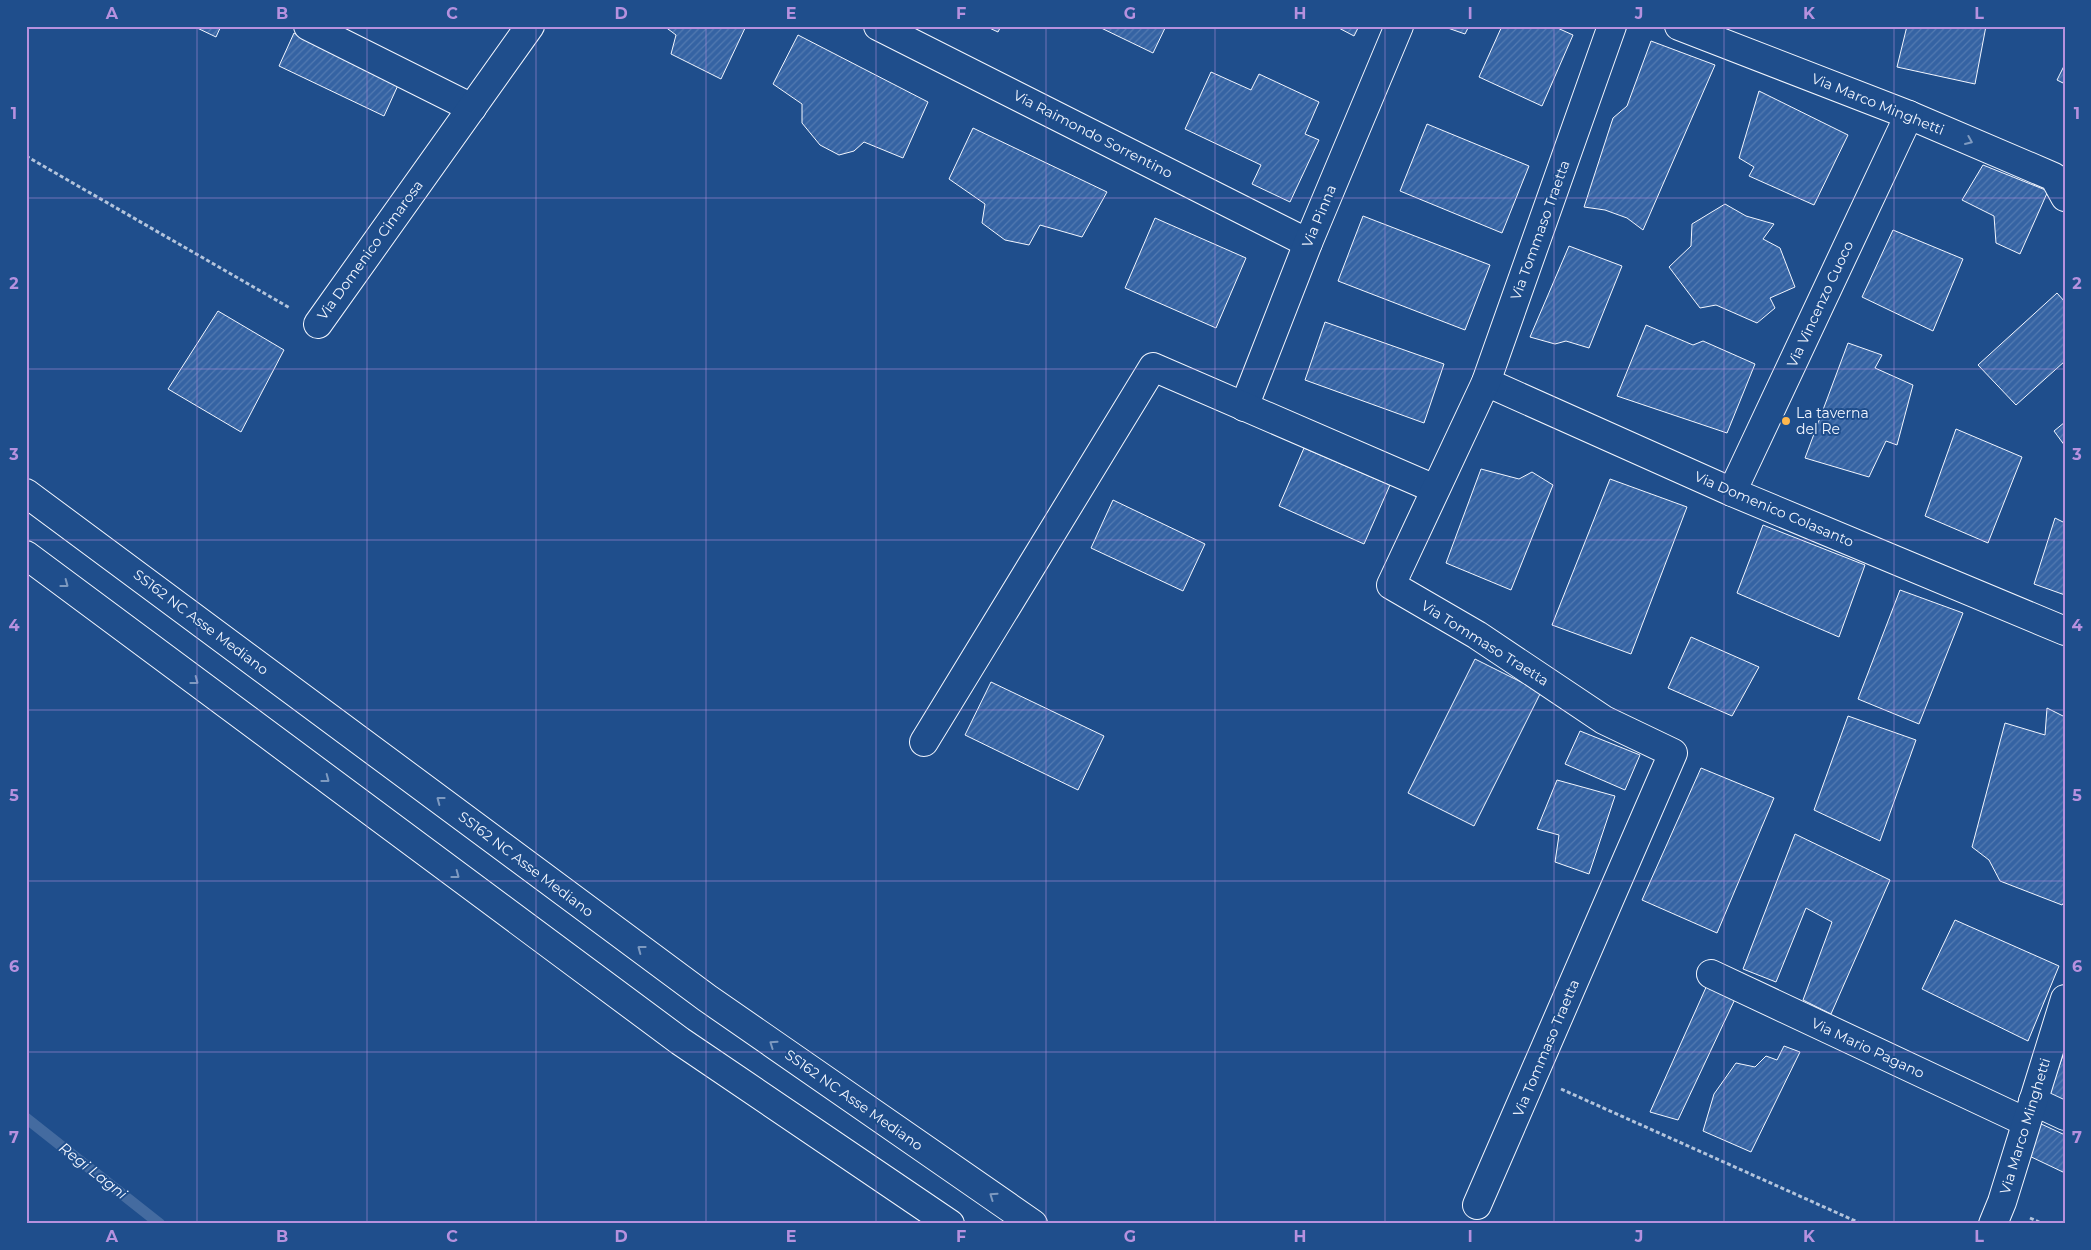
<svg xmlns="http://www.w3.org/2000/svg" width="2091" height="1250" font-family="Montserrat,sans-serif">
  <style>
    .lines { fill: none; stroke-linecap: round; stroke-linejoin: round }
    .stream { stroke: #446ba0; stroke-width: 11 }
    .building { fill: url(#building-hatch); stroke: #f2f6ff }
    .minor-casing { stroke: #f2f6ff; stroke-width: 30 }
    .trunk-casing { stroke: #f2f6ff; stroke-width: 30 }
    .path { stroke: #b3c4dc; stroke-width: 3; stroke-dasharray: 4 2.5; stroke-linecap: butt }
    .minor { stroke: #1f4e8c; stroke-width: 28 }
    .trunk { stroke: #1f4e8c; stroke-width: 28 }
    .oneway { stroke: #7e9ac0 }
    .grid { fill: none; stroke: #b691df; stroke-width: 1; stroke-opacity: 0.55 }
    .poi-dot { fill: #ffb74d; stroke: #1f4e8c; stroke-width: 2 }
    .labels { text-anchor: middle; stroke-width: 4; stroke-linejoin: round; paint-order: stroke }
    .street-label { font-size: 14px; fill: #f2f6ff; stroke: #1f4e8c }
    .poi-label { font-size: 14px; fill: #f2f6ff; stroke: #1f4e8c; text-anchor: start }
    .water-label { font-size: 15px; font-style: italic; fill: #f2f6ff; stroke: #1f4e8c }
    .neatline { fill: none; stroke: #b691df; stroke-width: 2 }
    .grid-label { font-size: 16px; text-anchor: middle; font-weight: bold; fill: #b691df }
  </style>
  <defs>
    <pattern id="building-hatch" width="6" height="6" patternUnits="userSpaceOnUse" patternTransform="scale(1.25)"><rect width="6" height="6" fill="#3563a3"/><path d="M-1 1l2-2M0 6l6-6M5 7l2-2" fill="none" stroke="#537ab1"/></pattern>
  </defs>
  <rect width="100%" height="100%" fill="#1f4e8c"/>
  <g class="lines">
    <polyline class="stream" points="26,1118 160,1224"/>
  </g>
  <g class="building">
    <polygon points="193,26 221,26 216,37"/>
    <polygon points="664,26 746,26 721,79 671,54 676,35"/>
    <polygon points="985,26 1001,26 998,32"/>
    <polygon points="1097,26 1166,26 1153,53"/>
    <polygon points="1335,26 1359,26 1354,36"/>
    <polygon points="1442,26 1469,26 1465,34"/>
    <polygon points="1502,26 1553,26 1573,35 1542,106 1479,77"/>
    <polygon points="1907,26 1986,26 1975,84 1897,67"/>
    <polygon points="294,33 399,83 384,116 279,66"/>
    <polygon points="798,35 928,102 903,158 864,142 854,151 839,155 820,145 802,123 802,104 773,84"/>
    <polygon points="1651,41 1715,65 1643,230 1627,218 1605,210 1584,207 1613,118 1627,106"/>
    <polygon points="2065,64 2065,84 2057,80"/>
    <polygon points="1211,72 1251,90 1259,74 1319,102 1305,134 1319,140 1290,202 1252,184 1261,165 1185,129"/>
    <polygon points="1759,91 1848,135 1814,205 1749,176 1754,167 1739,158"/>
    <polygon points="1427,124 1529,166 1502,233 1400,191"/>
    <polygon points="973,128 1107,192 1082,237 1040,225 1029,245 1005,240 982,223 985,204 949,179"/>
    <polygon points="1983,165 2048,191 2020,254 1996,243 1994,216 1962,200"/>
    <polygon points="1725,204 1746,216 1774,224 1763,239 1780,248 1795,287 1770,298 1775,308 1757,323 1716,305 1700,308 1669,267 1691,246 1692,224"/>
    <polygon points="1363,216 1490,265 1465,330 1338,281"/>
    <polygon points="1155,218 1246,258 1216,328 1125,288"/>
    <polygon points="1893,230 1963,259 1933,331 1862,297"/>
    <polygon points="1569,246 1622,266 1589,348 1566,341 1555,344 1530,337"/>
    <polygon points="2057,293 2065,302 2065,361 2016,405 1978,365"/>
    <polygon points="218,311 284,350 241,432 168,389"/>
    <polygon points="1325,322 1444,364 1424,423 1305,380"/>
    <polygon points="1646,325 1693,345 1703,341 1755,364 1727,433 1617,396"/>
    <polygon points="1848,343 1882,355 1875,368 1913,385 1897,445 1886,441 1869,477 1805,458"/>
    <polygon points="2065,422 2065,446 2054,431"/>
    <polygon points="1956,429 2022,457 1988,543 1925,516"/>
    <polygon points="1304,448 1390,485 1364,544 1279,506"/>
    <polygon points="1481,469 1519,479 1532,472 1553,485 1511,590 1446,563"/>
    <polygon points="1610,479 1687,507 1631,654 1552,625"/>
    <polygon points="1113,500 1205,544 1183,591 1091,548"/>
    <polygon points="2055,518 2065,523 2065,595 2034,584"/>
    <polygon points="1763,525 1865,565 1839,637 1737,593"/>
    <polygon points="1900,590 1963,613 1919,724 1858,699"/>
    <polygon points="1691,637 1759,667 1732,716 1668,688"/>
    <polygon points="1475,659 1541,692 1474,826 1408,793"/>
    <polygon points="991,682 1104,736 1078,790 965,735"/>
    <polygon points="2047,708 2065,717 2065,901 2062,905 2000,881 1989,860 1972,847 2005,723 2045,735"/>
    <polygon points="1848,716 1916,740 1880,841 1814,810"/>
    <polygon points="1580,731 1640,755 1625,790 1565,764"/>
    <polygon points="1701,768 1774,798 1717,933 1642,900"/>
    <polygon points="1557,780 1615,796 1589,874 1555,862 1559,835 1537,829"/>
    <polygon points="1795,834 1890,880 1831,1014 1803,1000 1832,922 1806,908 1776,982 1743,969"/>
    <polygon points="1955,920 2059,966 2028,1041 1922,989"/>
    <polygon points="1708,983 1736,997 1678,1120 1650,1112"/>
    <polygon points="1784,1046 1800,1052 1751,1152 1703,1131 1714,1094 1736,1063 1755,1067 1766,1056 1777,1060"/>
    <polygon points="2065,1049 2065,1101 2049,1096"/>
    <polygon points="2039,1123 2065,1135 2065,1173 2025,1154"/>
  </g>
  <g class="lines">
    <defs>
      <g id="minor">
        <polyline points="308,26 472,108"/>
        <polyline points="878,26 1308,243"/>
        <polyline points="1679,26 1909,115 2054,177 2065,197"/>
        <polyline points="318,324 530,26"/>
        <polyline points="1486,382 1732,492 2065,631"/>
        <polyline points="1244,407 1308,243 1399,26"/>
        <polyline points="1732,492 1909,115"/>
        <polyline points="924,742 1153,367 1435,489"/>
        <polyline points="1711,974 2026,1122"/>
        <polyline points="2033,1101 2065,1116"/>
        <polyline points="1477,1205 1673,753 1604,720 1477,635 1391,585 1486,382 1612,26"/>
        <polyline points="1993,1224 2002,1202 2065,999"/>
      </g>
      <g id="trunk">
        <polyline points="26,493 707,998 1033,1224"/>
        <polyline points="26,555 680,1041 950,1224"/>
      </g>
    </defs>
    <use href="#minor" class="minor-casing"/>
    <use href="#trunk" class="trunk-casing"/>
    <g class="path">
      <polyline points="26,156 290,308"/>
      <polyline points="1561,1089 1862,1224"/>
      <polyline points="2030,1218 2043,1224"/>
    </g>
    <use href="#minor" class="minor"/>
    <use href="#trunk" class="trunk"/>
  </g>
  <defs><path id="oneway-chevron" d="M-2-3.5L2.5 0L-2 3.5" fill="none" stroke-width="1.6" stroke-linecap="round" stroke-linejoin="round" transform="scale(1.25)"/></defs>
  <g class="oneway">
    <use href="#oneway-chevron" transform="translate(1969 141) rotate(23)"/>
    <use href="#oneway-chevron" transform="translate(65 584) rotate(37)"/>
    <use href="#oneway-chevron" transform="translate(195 681) rotate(37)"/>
    <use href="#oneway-chevron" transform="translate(326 779) rotate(37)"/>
    <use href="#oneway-chevron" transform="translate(440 800) rotate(-143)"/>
    <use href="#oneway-chevron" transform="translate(456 875) rotate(37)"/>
    <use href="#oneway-chevron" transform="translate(641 949) rotate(-143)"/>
    <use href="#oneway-chevron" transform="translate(773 1044) rotate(-145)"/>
    <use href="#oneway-chevron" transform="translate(993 1196) rotate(-145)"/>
  </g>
  <path class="grid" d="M197,26V1224M367,26V1224M536,26V1224M706,26V1224M876,26V1224M1046,26V1224M1215,26V1224M1385,26V1224M1554,26V1224M1724,26V1224M1894,26V1224M26,198H2065M26,369H2065M26,540H2065M26,710H2065M26,881H2065M26,1052H2065"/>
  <circle class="poi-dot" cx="1786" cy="421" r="5"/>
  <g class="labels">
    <g class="street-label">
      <text transform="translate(1878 104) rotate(22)" y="5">Via Marco Minghetti</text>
      <text transform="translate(1093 134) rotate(27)" y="5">Via Raimondo Sorrentino</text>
      <text transform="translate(1319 216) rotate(-67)" y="5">Via Pinna</text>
      <text transform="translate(1540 230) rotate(-70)" y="5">Via Tommaso Traetta</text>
      <text transform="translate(370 250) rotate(-54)" y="5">Via Domenico Cimarosa</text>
      <text transform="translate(1820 304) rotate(-65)" y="5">Via Vincenzo Cuoco</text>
      <text transform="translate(1774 509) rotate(23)" y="5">Via Domenico Colasanto</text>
      <text transform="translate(201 622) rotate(37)" y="5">SS162 NC Asse Mediano</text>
      <text transform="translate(1485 643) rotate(32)" y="5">Via Tommaso Traetta</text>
      <text transform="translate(526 864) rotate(37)" y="5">SS162 NC Asse Mediano</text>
      <text transform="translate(1546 1048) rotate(-67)" y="5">Via Tommaso Traetta</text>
      <text transform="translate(1868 1048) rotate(25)" y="5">Via Mario Pagano</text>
      <text transform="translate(854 1100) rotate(35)" y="5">SS162 NC Asse Mediano</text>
      <text transform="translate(2025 1126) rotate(-73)" y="5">Via Marco Minghetti</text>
    </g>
    <g class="poi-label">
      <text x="1796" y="418">La taverna<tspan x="1796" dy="16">del Re</tspan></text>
    </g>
    <g class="water-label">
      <text transform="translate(93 1171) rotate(38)" y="5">Regi Lagni</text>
    </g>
  </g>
  <rect width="2091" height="1250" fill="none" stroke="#1f4e8c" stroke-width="55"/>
  <rect x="28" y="28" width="2036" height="1194" class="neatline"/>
  <g class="grid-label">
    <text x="112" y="19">A</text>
    <text x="282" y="19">B</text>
    <text x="452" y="19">C</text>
    <text x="621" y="19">D</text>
    <text x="791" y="19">E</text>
    <text x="961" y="19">F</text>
    <text x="1130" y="19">G</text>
    <text x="1300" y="19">H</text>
    <text x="1470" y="19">I</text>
    <text x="1639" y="19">J</text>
    <text x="1809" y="19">K</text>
    <text x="1979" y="19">L</text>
    <text x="14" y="119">1</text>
    <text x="2077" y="119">1</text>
    <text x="14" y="289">2</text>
    <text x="2077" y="289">2</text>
    <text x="14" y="460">3</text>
    <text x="2077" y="460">3</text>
    <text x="14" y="631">4</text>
    <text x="2077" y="631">4</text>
    <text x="14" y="801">5</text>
    <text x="2077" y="801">5</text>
    <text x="14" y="972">6</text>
    <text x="2077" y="972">6</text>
    <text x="14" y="1143">7</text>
    <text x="2077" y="1143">7</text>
    <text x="112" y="1242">A</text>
    <text x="282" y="1242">B</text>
    <text x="452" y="1242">C</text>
    <text x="621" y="1242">D</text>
    <text x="791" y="1242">E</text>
    <text x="961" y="1242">F</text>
    <text x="1130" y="1242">G</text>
    <text x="1300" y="1242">H</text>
    <text x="1470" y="1242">I</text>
    <text x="1639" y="1242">J</text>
    <text x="1809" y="1242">K</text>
    <text x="1979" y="1242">L</text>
  </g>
</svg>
